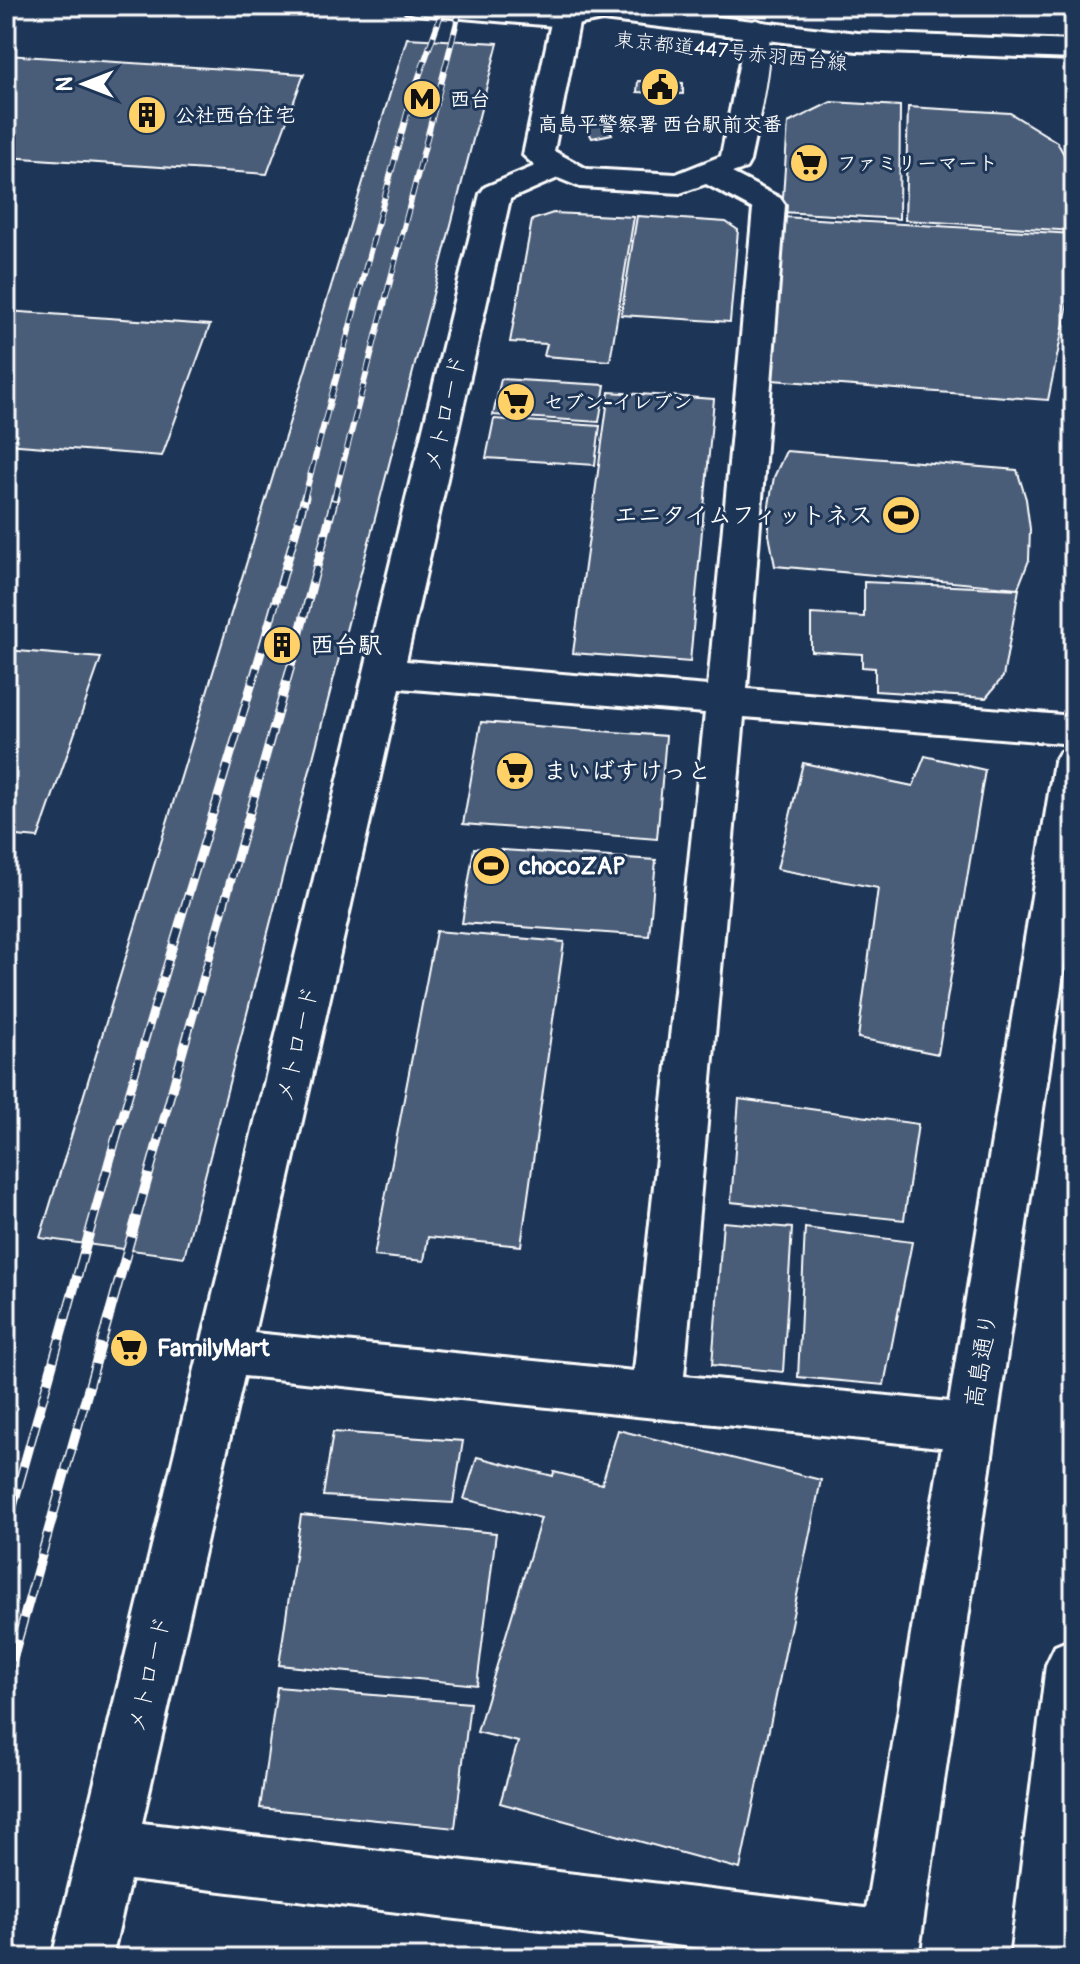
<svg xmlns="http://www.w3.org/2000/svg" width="1080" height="1964" font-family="Pangolin,'Klee One',sans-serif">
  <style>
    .building { fill: #4a5d79; stroke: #fff; stroke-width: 2 }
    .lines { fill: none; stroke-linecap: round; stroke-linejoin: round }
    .minor-casing { stroke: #fff; stroke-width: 6 }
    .major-casing { stroke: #fff; stroke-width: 6 }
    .minor { fill: #1d3557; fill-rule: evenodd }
    .major { fill: #1d3557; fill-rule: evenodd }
    .rail-far2-casing { stroke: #fff; stroke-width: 6 }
    .rail-far1-casing { stroke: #fff; stroke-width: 9 }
    .rail-casing { stroke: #fff; stroke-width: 10 }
    .rail-far2 { stroke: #1d3557; stroke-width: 4; stroke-dasharray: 13; stroke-linecap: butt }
    .rail-far1 { stroke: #1d3557; stroke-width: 6; stroke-dasharray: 17; stroke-linecap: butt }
    .rail { stroke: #1d3557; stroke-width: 7; stroke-dasharray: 22; stroke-linecap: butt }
    .labels { text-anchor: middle; stroke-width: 6; stroke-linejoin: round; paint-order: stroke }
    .far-street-label { font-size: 20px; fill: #fff; stroke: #1d3557 }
    .far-poi-label { font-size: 20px; font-weight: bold; fill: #fff; stroke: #1d3557; text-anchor: start }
    .street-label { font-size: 24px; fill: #fff; stroke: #1d3557 }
    .poi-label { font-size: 24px; font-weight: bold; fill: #fff; stroke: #1d3557; text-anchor: start }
  </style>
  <rect width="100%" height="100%" fill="#1d3557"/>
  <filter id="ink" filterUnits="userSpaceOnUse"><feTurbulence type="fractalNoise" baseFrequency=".0125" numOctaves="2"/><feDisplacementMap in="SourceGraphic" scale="16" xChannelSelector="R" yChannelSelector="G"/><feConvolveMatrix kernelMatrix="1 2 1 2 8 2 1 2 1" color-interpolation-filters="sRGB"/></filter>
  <g filter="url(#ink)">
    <g class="building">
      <polygon points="407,38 498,43 184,1257 40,1238"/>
      <polygon points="6,55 304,74 267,174 6,157"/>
      <polygon points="638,81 683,83 683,94 637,92"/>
      <polygon points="831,102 900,106 899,219 782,212 788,123"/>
      <polygon points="908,107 1010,113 1057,142 1074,172 1074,231 905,220"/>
      <polygon points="603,118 612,134 592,138 583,121"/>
      <polygon points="553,213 634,217 610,361 544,356 547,344 510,342 532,220"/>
      <polygon points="637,216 726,222 738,230 730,322 621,315"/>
      <polygon points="783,217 1074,234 1074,275 1048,400 772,380"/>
      <polygon points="6,311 210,325 162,456 6,444"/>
      <polygon points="501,379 605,385 599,422 493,415"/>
      <polygon points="609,392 714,399 690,662 573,653"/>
      <polygon points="494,419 600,426 595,465 486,458"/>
      <polygon points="786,451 1017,470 1026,499 1030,529 1029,560 1018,588 775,566 769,535 769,505 774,477"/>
      <polygon points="864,582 1019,589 1003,677 986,698 875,691 875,668 862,667 862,654 811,651 811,614 864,617"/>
      <polygon points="6,650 101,658 38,838 6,835"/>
      <polygon points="481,722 666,736 657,839 463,824"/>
      <polygon points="925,756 985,770 938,1054 858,1038 878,888 777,869 803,763 913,786"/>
      <polygon points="474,848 656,860 649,936 462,923"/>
      <polygon points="436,931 564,942 521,1246 428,1237 424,1261 374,1256"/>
      <polygon points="739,1099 918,1124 904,1220 731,1202"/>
      <polygon points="723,1222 792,1228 783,1372 712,1365"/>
      <polygon points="805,1228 912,1242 884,1385 798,1377"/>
      <polygon points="618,1430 821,1480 740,1869 500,1803 518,1742 477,1732 541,1518 464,1499 477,1457 553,1476 554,1472 602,1484"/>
      <polygon points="333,1432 463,1441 453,1503 323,1496"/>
      <polygon points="301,1515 496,1533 477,1685 279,1665"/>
      <polygon points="277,1687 470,1703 455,1828 260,1808"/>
    </g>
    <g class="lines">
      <defs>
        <path id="minor" d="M566,9L576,12L580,18L554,151L587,169L676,174L721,156L741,56L742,29L746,23L756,20L766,23C778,41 755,136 750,161L746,168L732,173L780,198L785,205L747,689L1074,716V744L744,717L684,1376L970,1404L988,1411L996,1427L988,1443L970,1450L244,1376L142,1823L890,1911L911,1920L920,1941L913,1958H783L130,1880L112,1958H52L480,194L485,187L535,166L523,155L552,18L556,12ZM558,178L580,187L680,193L706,184L753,209L708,686L406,661L510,199ZM400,688L705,713L634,1371L254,1333Z"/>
        <g id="major">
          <polygon points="402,6 536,6 566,9 623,6 857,33 1074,41 1074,59 857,51 602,20 566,27 416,14 406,12"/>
          <polygon points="1074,748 1074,899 918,1958 858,1958 1054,762 1060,752"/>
          <polygon points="1074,1638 1074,1920 1070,1958 1010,1958 1046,1665 1055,1646"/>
        </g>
      </defs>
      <use href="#minor" class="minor-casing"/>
      <use href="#major" class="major-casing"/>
      <use href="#minor" class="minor"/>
      <use href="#major" class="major"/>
      <defs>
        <g id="rail-far2">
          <polyline points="304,499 410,102 444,6"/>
          <polyline points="334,499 461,6"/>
        </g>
        <g id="rail-far1">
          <path d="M116,1140C176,925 247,713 305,497"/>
          <polyline points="158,1140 294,655 335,497"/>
        </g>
        <g id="rail">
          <polyline points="6,1530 116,1138"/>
          <polyline points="6,1682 159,1138"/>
        </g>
      </defs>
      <use href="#rail-far2" class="rail-far2-casing"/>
      <use href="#rail-far1" class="rail-far1-casing"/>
      <use href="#rail" class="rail-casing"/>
      <use href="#rail-far2" class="rail-far2"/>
      <use href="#rail-far1" class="rail-far1"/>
      <use href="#rail" class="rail"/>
    </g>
  </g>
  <defs>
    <symbol id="civic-disc" viewBox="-11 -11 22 22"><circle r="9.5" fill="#ffd166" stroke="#1d3557"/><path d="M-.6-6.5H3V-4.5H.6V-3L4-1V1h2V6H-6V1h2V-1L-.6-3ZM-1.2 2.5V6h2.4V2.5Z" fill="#111"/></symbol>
    <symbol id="metro-disc" viewBox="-11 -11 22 22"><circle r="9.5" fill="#ffd166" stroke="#1d3557"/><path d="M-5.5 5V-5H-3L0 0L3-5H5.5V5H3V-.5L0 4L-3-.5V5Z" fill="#111"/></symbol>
    <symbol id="building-disc" viewBox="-11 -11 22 22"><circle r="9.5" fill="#ffd166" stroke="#1d3557"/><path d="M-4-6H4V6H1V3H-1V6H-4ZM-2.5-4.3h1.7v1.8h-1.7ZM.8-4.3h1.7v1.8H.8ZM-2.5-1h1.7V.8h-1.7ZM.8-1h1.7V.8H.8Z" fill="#111"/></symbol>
    <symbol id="supermarket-disc" viewBox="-11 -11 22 22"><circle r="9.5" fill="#ffd166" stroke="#1d3557"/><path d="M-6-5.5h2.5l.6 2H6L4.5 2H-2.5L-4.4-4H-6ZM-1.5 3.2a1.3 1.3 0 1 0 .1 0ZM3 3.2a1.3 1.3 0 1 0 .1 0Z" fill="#111"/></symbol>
    <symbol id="stadium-disc" viewBox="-11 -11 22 22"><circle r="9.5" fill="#ffd166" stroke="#1d3557"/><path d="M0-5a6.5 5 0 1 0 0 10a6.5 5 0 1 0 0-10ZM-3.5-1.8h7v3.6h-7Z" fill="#111"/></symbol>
  </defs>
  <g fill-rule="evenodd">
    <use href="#civic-disc" x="638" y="65" width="44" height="44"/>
    <use href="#metro-disc" x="400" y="77" width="44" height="44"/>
    <use href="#building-disc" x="125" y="93" width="44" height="44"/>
    <use href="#supermarket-disc" x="787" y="141" width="44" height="44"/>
    <use href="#supermarket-disc" x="494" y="380" width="44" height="44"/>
    <use href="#stadium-disc" x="879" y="493" width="44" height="44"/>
    <use href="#building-disc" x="260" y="623" width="44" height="44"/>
    <use href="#supermarket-disc" x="493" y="749" width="44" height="44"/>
    <use href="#stadium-disc" x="469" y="844" width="44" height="44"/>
    <use href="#supermarket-disc" x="107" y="1326" width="44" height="44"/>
  </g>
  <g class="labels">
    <g class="far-street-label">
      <text transform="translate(731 51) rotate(6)" y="7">東京都道447号赤羽西台線</text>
    </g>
    <g class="far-poi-label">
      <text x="450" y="106">西台</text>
      <text x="175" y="122">公社西台住宅</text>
      <text x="660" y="131" text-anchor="middle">高島平警察署 西台駅前交番</text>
      <text x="837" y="170">ファミリーマート</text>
      <text x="544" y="409">セブン-イレブン</text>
    </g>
    <g class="street-label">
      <text transform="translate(445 413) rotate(-77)" y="8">メトロード</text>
      <text transform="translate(297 1044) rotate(-77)" y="8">メトロード</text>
      <text transform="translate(981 1360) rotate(-81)" y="8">高島通り</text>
      <text transform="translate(149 1674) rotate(-77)" y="8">メトロード</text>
    </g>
    <g class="poi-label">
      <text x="873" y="523" text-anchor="end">エニタイムフィットネス</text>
      <text x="310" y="653">西台駅</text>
      <text x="543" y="779">まいばすけっと</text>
      <text x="519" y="874">chocoZAP</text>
      <text x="157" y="1356">FamilyMart</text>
    </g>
  </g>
  <rect width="1080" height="1964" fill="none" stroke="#1d3557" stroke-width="32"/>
  <rect x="16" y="16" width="1048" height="1932" fill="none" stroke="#fff" stroke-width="3" filter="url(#ink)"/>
  <g transform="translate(84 84) rotate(270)" stroke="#1d3557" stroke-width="6" paint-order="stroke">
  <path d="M0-6L14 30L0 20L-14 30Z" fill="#ffffff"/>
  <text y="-12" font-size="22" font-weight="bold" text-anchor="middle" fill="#ffffff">N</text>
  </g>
</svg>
